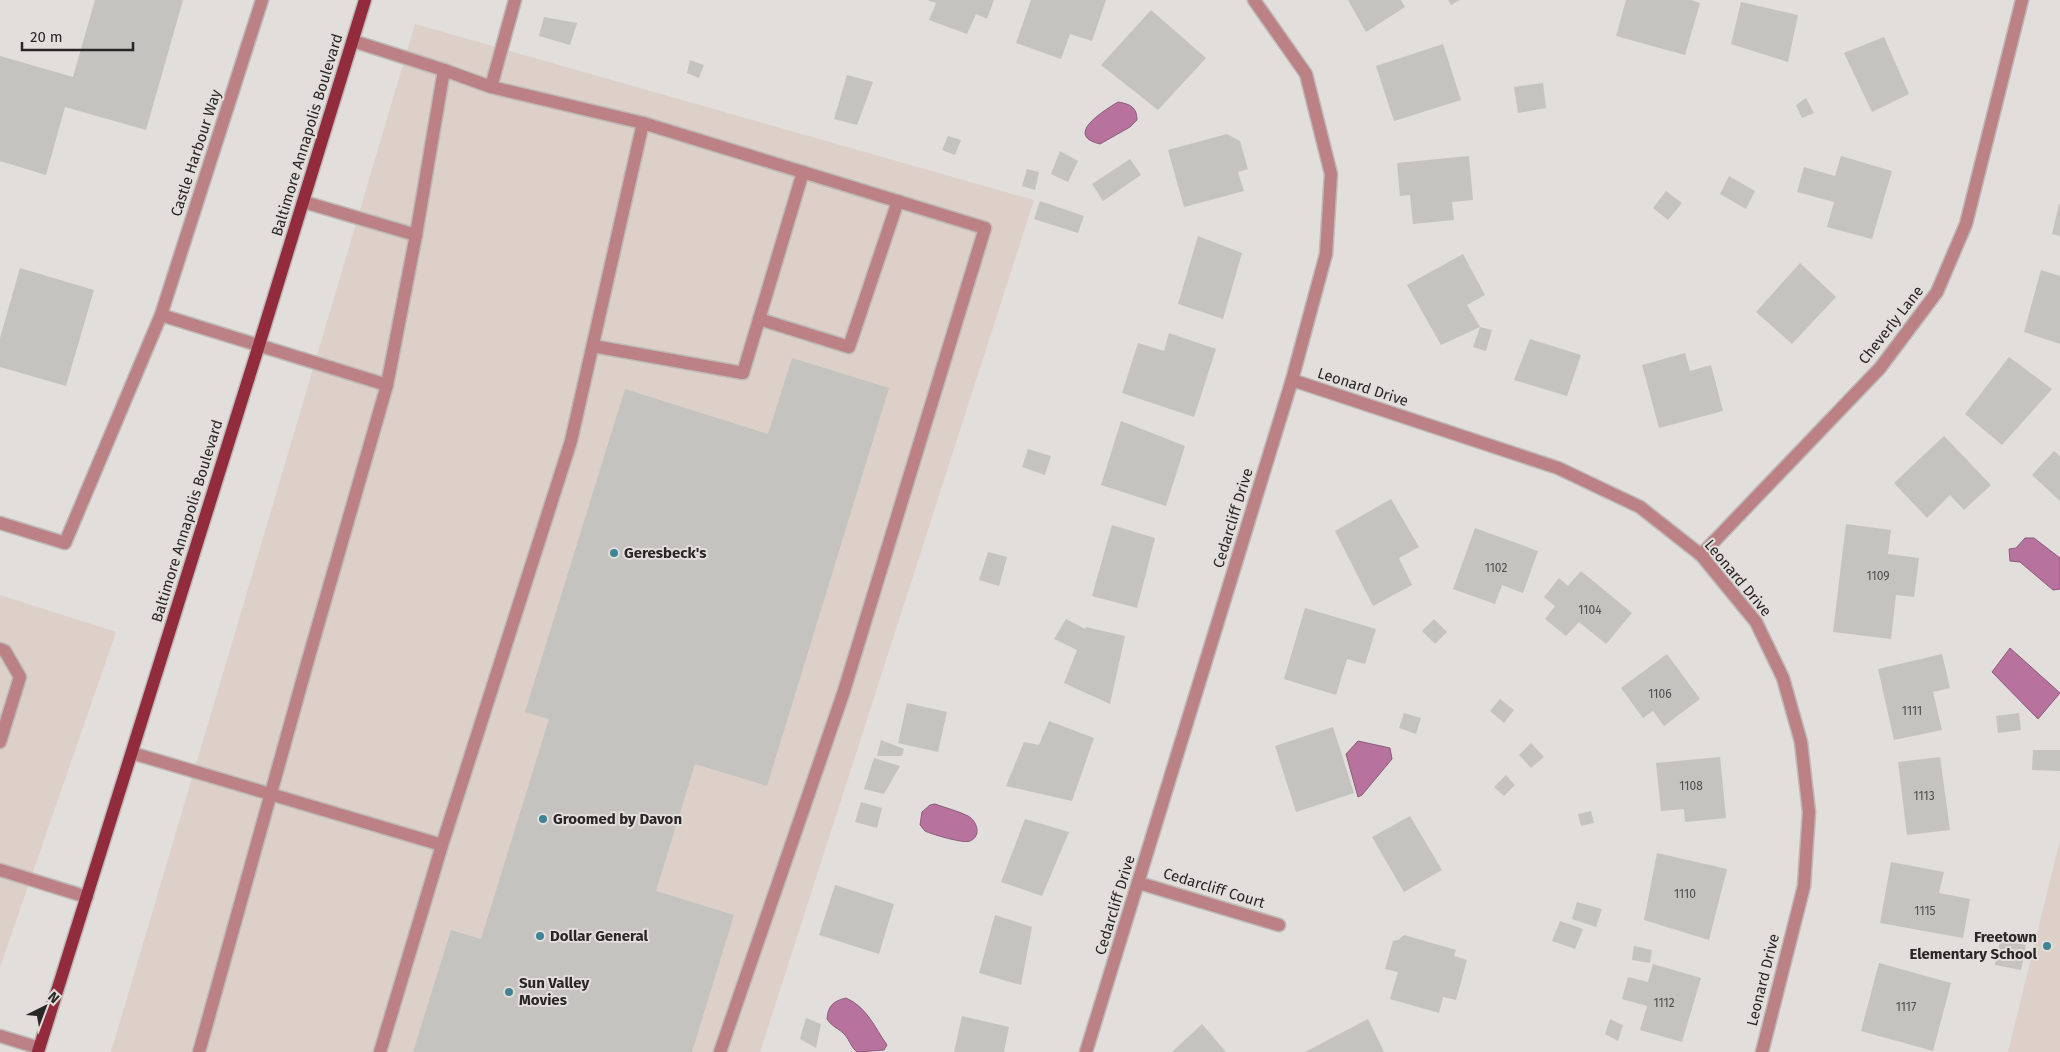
<svg xmlns="http://www.w3.org/2000/svg" width="2060" height="1052" font-family="'Fira Sans',sans-serif">
  <style>
    .built { fill: #dcd0c9 }
    .water { fill: #b7739e; stroke: #8c5c7a }
    .building { fill: #c5c3bf }
    .lines { fill: none; stroke-linecap: round; stroke-linejoin: round }
    .minor-casing { stroke: #bdb9b7; stroke-width: 15 }
    .major-casing { stroke: #bdb9b7; stroke-width: 15 }
    .minor { stroke: #bc8185; stroke-width: 12 }
    .major { stroke: #922b3c; stroke-width: 12 }
    .poi-dot { fill: #408394; stroke: #e2dedb; stroke-width: 2 }
    .labels { text-anchor: middle; stroke-width: 4; stroke-linejoin: round; paint-order: stroke }
    .number-label { font-size: 12px; fill: #4f4e4c }
    .street-label { font-size: 15px; fill: #282726; stroke: #e2dedb }
    .poi-label { font-size: 15px; font-weight: bold; fill: #282726; stroke: #e2dedb; text-anchor: start }
  </style>
  <rect width="100%" height="100%" fill="#e2dedb"/>
  <g class="built">
    <polygon points="415,24 1034,200 760,1052 111,1052"/>
    <polygon points="0,595 116,632 0,967"/>
    <polygon points="2060,840 2060,1052 2008,1052"/>
  </g>
  <g class="water">
    <path d="M1118,102C1130,104 1137,107 1137,120L1130,127L1100,144C1063,135 1105,110 1118,102Z"/>
    <polygon points="2025,538 2034,538 2060,558 2060,589 2053,590 2020,562 2010,561 2009,549 2016,548"/>
    <polygon points="2010,648 2060,693 2038,719 1992,672"/>
    <polygon points="1358,741 1390,748 1392,759 1362,795 1358,797 1346,754"/>
    <path d="M935,804C946,808 958,811 968,816C977,821 982,836 970,841C964,844 931,834 925,831C924,830 921,826 920,825L922,812L930,805Z"/>
    <path d="M846,998C867,1007 875,1028 887,1045L884,1050L857,1052C851,1047 850,1041 845,1035C840,1029 832,1027 827,1019C828,1006 833,1001 846,998Z"/>
  </g>
  <g class="building">
    <polygon points="95,0 183,0 146,130 65,107 46,175 0,161 0,56 73,77"/>
    <polygon points="927,0 994,0 987,19 976,14 967,34 929,20 936,3"/>
    <polygon points="1031,0 1106,0 1092,41 1070,34 1061,59 1016,43"/>
    <polygon points="1348,0 1401,0 1405,7 1366,32"/>
    <polygon points="1448,0 1460,0 1451,5"/>
    <polygon points="1626,0 1691,0 1700,3 1685,55 1616,36"/>
    <polygon points="1741,2 1798,15 1788,62 1731,44"/>
    <polygon points="1151,10 1206,58 1158,110 1101,65"/>
    <polygon points="544,17 577,23 570,45 539,36"/>
    <polygon points="1884,37 1909,94 1872,112 1844,53"/>
    <polygon points="1443,44 1461,100 1394,121 1376,66"/>
    <polygon points="690,60 704,65 699,78 687,73"/>
    <polygon points="847,75 873,82 857,125 834,119"/>
    <polygon points="1543,83 1546,108 1518,113 1514,87"/>
    <polygon points="1806,98 1814,113 1802,118 1796,105"/>
    <polygon points="1227,134 1240,141 1248,169 1238,172 1244,191 1184,207 1168,150"/>
    <polygon points="948,136 961,140 955,155 942,150"/>
    <polygon points="1060,151 1078,161 1068,182 1051,174"/>
    <polygon points="1469,156 1473,200 1452,202 1454,220 1413,224 1410,195 1400,196 1397,163"/>
    <polygon points="1841,156 1892,171 1872,239 1827,227 1834,202 1797,192 1804,167 1835,176"/>
    <polygon points="1130,159 1141,175 1103,201 1092,184"/>
    <polygon points="1027,169 1039,172 1035,190 1022,186"/>
    <polygon points="1729,176 1755,191 1746,209 1720,194"/>
    <polygon points="1666,191 1682,203 1668,220 1653,208"/>
    <polygon points="1040,201 1084,216 1078,233 1034,219"/>
    <polygon points="2059,204 2060,205 2060,236 2052,234"/>
    <polygon points="1198,236 1242,253 1223,319 1178,304"/>
    <polygon points="1463,254 1485,295 1467,305 1480,327 1441,345 1407,285"/>
    <polygon points="1800,263 1836,297 1792,344 1756,312"/>
    <polygon points="20,268 94,290 66,386 0,367 0,338"/>
    <polygon points="2041,270 2060,276 2060,344 2024,332"/>
    <polygon points="1480,327 1492,330 1486,351 1473,347"/>
    <polygon points="1169,333 1216,349 1194,417 1122,393 1138,343 1164,351"/>
    <polygon points="1530,339 1581,355 1567,396 1514,380"/>
    <polygon points="1685,353 1690,371 1711,365 1723,411 1659,428 1642,365"/>
    <polygon points="2009,357 2052,389 2002,445 1965,414"/>
    <polygon points="792,358 889,388 767,786 695,764 656,891 734,915 692,1052 413,1052 451,930 481,939 549,719 525,712 625,389 768,434"/>
    <polygon points="1121,421 1185,446 1166,506 1101,485"/>
    <polygon points="1944,436 1991,485 1964,510 1950,495 1927,518 1894,483"/>
    <polygon points="1028,449 1051,456 1045,475 1022,467"/>
    <polygon points="2054,451 2060,456 2060,501 2032,475"/>
    <polygon points="1391,499 1419,547 1399,558 1412,585 1373,606 1335,531"/>
    <polygon points="1846,524 1891,530 1888,554 1919,558 1914,597 1896,595 1891,639 1833,632"/>
    <polygon points="1112,525 1155,538 1137,608 1092,596"/>
    <polygon points="1475,528 1538,551 1523,593 1502,585 1495,604 1453,589"/>
    <polygon points="988,552 1007,557 999,586 979,580"/>
    <polygon points="1581,571 1632,613 1606,644 1579,622 1566,636 1545,619 1555,606 1544,597 1559,578 1568,586"/>
    <polygon points="1305,608 1376,629 1365,664 1347,659 1336,695 1284,679"/>
    <polygon points="1066,619 1085,629 1086,627 1125,636 1110,704 1064,683 1077,650 1054,639"/>
    <polygon points="1434,619 1447,632 1435,644 1422,631"/>
    <polygon points="1667,654 1700,699 1664,726 1653,711 1643,718 1621,688"/>
    <polygon points="1942,654 1950,688 1933,692 1942,730 1894,740 1878,669"/>
    <polygon points="1500,699 1514,710 1504,723 1490,711"/>
    <polygon points="907,703 947,712 938,752 898,743"/>
    <polygon points="1404,713 1421,718 1416,734 1399,728"/>
    <polygon points="2019,713 2021,730 1998,733 1996,716"/>
    <polygon points="1049,721 1094,738 1072,801 1006,786 1024,742 1039,745"/>
    <polygon points="1333,727 1354,793 1296,812 1275,746"/>
    <polygon points="881,740 904,749 902,756 877,756"/>
    <polygon points="1531,743 1544,757 1531,768 1519,755"/>
    <polygon points="2033,750 2060,750 2060,771 2032,770"/>
    <polygon points="1720,757 1726,818 1685,822 1684,809 1661,811 1656,763"/>
    <polygon points="1940,757 1950,830 1907,835 1898,762"/>
    <polygon points="874,758 900,766 884,794 864,789"/>
    <polygon points="1506,775 1515,785 1504,796 1494,787"/>
    <polygon points="861,802 882,808 877,828 855,822"/>
    <polygon points="1591,811 1594,823 1581,826 1578,814"/>
    <polygon points="1410,816 1442,870 1404,892 1372,837"/>
    <polygon points="1025,819 1069,832 1042,896 1001,882"/>
    <polygon points="1657,853 1727,869 1709,940 1644,920"/>
    <polygon points="1891,862 1944,872 1939,893 1970,899 1963,938 1880,923"/>
    <polygon points="835,885 894,904 879,954 819,935"/>
    <polygon points="1577,902 1602,909 1596,927 1572,919"/>
    <polygon points="995,915 1032,927 1021,985 979,973"/>
    <polygon points="1560,921 1583,929 1575,949 1552,941"/>
    <polygon points="1404,935 1456,950 1454,956 1467,960 1456,1000 1443,997 1439,1013 1390,999 1398,972 1385,969 1393,941 1398,940"/>
    <polygon points="2000,940 2026,945 2021,970 1995,965"/>
    <polygon points="1634,946 1652,950 1650,963 1632,960"/>
    <polygon points="1879,963 1951,983 1933,1051 1861,1031"/>
    <polygon points="1653,964 1701,978 1682,1042 1640,1030 1647,1006 1622,999 1628,977 1648,982"/>
    <polygon points="962,1016 1009,1027 1004,1052 954,1052"/>
    <polygon points="806,1018 821,1024 816,1048 800,1039"/>
    <polygon points="1368,1019 1384,1052 1305,1052"/>
    <polygon points="1610,1019 1623,1025 1618,1041 1605,1034"/>
    <polygon points="1202,1024 1226,1052 1172,1052"/>
  </g>
  <g class="lines">
    <defs>
      <g id="minor">
        <polyline points="515,0 491,87 643,123 985,228 844,691 720,1052"/>
        <polyline points="353,41 444,70 491,87"/>
        <polyline points="304,202 416,235"/>
        <polyline points="161,315 387,385"/>
        <polyline points="759,319 849,347 898,201"/>
        <polyline points="593,346 743,373 803,172"/>
        <polyline points="1292,380 1558,468 1640,507 1701,555 1756,622 1783,678 1801,742 1809,812 1804,886 1762,1052"/>
        <polyline points="0,523 65,543 161,315 262,0"/>
        <polyline points="1701,555 1880,368 1937,292 1966,224 2022,0"/>
        <polyline points="0,649 5,651 20,677 0,742"/>
        <polyline points="132,753 442,845"/>
        <polyline points="0,870 87,897"/>
        <polyline points="1139,883 1279,925"/>
        <polyline points="0,1036 39,1048"/>
        <polyline points="199,1052 308,660 387,385 416,235 444,70"/>
        <polyline points="380,1052 442,845 571,441 643,123"/>
        <polyline points="1086,1052 1292,380 1326,254 1331,174 1306,74 1254,0"/>
      </g>
      <polyline id="major" points="38,1052 259,345 365,0"/>
    </defs>
    <use href="#minor" class="minor-casing"/>
    <use href="#major" class="major-casing"/>
    <use href="#minor" class="minor"/>
    <use href="#major" class="major"/>
  </g>
  <g class="poi-dot">
    <circle cx="614" cy="553" r="5"/>
    <circle cx="543" cy="819" r="5"/>
    <circle cx="540" cy="936" r="5"/>
    <circle cx="2047" cy="946" r="5"/>
    <circle cx="509" cy="992" r="5"/>
  </g>
  <g class="labels">
    <g class="number-label">
      <text x="1496" y="572">1102</text>
      <text x="1878" y="580">1109</text>
      <text x="1590" y="614">1104</text>
      <text x="1660" y="698">1106</text>
      <text x="1912" y="715">1111</text>
      <text x="1691" y="790">1108</text>
      <text x="1924" y="800">1113</text>
      <text x="1685" y="898">1110</text>
      <text x="1925" y="915">1115</text>
      <text x="1664" y="1007">1112</text>
      <text x="1906" y="1011">1117</text>
    </g>
    <g class="street-label">
      <text transform="translate(307 135) rotate(-73)" y="5">Baltimore Annapolis Boulevard</text>
      <text transform="translate(196 153) rotate(-72)" y="5">Castle Harbour Way</text>
      <text transform="translate(1891 325) rotate(-52)" y="5">Cheverly Lane</text>
      <text transform="translate(1363 387) rotate(18)" y="5">Leonard Drive</text>
      <text transform="translate(1233 518) rotate(-73)" y="5">Cedarcliff Drive</text>
      <text transform="translate(187 521) rotate(-73)" y="5">Baltimore Annapolis Boulevard</text>
      <text transform="translate(1738 578) rotate(50)" y="5">Leonard Drive</text>
      <text transform="translate(1214 888) rotate(17)" y="5">Cedarcliff Court</text>
      <text transform="translate(1115 905) rotate(-73)" y="5">Cedarcliff Drive</text>
      <text transform="translate(1763 980) rotate(-76)" y="5">Leonard Drive</text>
    </g>
    <g class="poi-label">
      <text x="624" y="558">Geresbeck's</text>
      <text x="553" y="824">Groomed by Davon</text>
      <text x="550" y="941">Dollar General</text>
      <text x="2037" y="942" text-anchor="end">Freetown<tspan x="2037" dy="17">Elementary School</tspan></text>
      <text x="519" y="988">Sun Valley<tspan x="519" dy="17">Movies</tspan></text>
    </g>
  </g>
  <g transform="translate(45 1007) rotate(42)" stroke="#e2dedb" stroke-width="4" paint-order="stroke">
  <path d="M0-4L9 19L0 12L-9 19Z" fill="#282726"/>
  <text y="-8" font-size="14" font-weight="bold" text-anchor="middle" fill="#282726">N</text>
  </g>
  <path d="M22 42v8h111v-8" fill="none" stroke="#282726" stroke-width="2.5"/>
  <text x="30" y="42" font-size="15" fill="#282726" stroke="#e2dedb" stroke-width="4" paint-order="stroke">20 m</text>
</svg>
